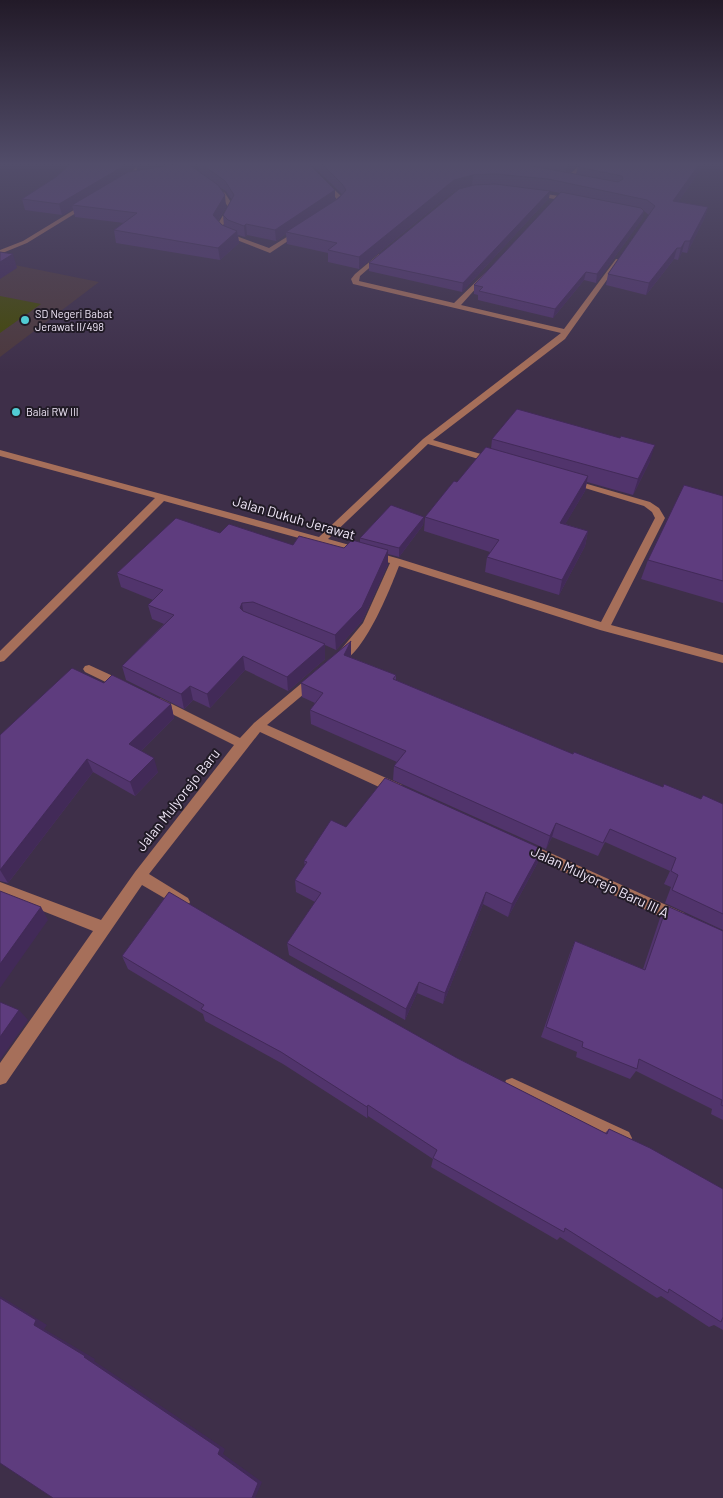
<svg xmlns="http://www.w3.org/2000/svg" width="723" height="1498" font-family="Barlow,sans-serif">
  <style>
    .education { fill: #4c383c }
    .green { fill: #434804 }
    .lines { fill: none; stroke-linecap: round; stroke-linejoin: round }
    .minor { fill: #a66f5a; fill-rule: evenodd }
    .wall { fill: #51346c; fill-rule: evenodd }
    .shaded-wall { fill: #422a58 }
    .building { fill: #5e3c7e; stroke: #422a58 }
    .poi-dot { fill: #51ccd4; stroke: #211b26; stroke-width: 2 }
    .labels { text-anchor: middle; stroke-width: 4; stroke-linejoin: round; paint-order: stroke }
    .far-poi-label { font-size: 11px; fill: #f0e7f8; stroke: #211b26; text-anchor: start }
    .street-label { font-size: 14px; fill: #f0e7f8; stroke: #211b26 }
  </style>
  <rect width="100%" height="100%" fill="#3e2f49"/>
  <polygon class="education" points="0,262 99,282 0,357"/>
  <polygon class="green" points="0,296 41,304 0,333"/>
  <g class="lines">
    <g class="minor">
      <polygon points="139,163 145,163 129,181 125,181"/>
      <polygon points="300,163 307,163 341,196 342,205 331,209 331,207 337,203 336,198"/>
      <path d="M582,163H589C580,172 570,185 557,179L568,176Z"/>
      <polygon points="213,185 225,193 234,207 222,227 228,233 269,248 298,230 303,231 270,253 224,235 216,227 228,207 221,195 210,187"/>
      <polygon points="533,192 572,198 575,200 572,202 531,195"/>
      <polygon points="87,202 89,205 27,243 0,254 0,250 23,241"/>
      <path d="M379,254L384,255L360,276L359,281L454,303L485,273L489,275L487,276L461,305L564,329L616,259L621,260L565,339L433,440L498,459V463H492L428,444L328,539L400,559L601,622L655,518L652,512L644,506L565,482L570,479L650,502L659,508L665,518L611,625L723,655V663L600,630L399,566C390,589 364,656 339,663L333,659L363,623L390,563L164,501L4,661L0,662V651L155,498L0,456V450L319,537L423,439L561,333L353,284L351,279L355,274Z"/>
      <polygon points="89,665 126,682 128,685 126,688 118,688 85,672 83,669 85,666"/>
      <polygon points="313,676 317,677 319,680 317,683 267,725 402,785 403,789 402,793 392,793 260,732 149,874 188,898 190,902 188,906 183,908 178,906 142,885 6,1083 0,1085 0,1063 93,931 0,894 0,882 101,920 135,872 234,745 152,704 150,701 152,698 160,698 240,738 254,723 309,677"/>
      <polygon points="526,842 684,913 686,918 684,923 679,924 674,923 521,852 519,848 521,844"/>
      <polygon points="512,1078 629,1132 632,1138 629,1144 623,1147 617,1144 506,1092 504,1086 506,1080"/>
    </g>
  </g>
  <g class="wall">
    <path d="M71,163H308L335,190V200L342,194L310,163H579L569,173L576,174L578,167L582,163H705L678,202L708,207L704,219L687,253L682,252L678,260L674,259L646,295L606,285L608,274L649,215L644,211L642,219L596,283L584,280L553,318L478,300V295L474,294V285L560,193L550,191L549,198L462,292L369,271V263L459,190L454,191L359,269L328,262V253L287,244L286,234L276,241L247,235L245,237L238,235L239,243L220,260L116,243L114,230L124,223L75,217L73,209L62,215L25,210L22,199L56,177ZM136,164L137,171L129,172ZM198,165L199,171L191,166ZM219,187L226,191L232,200L223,215L224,226L222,225L218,221L226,207Z"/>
    <polygon points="492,439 650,461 633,495 587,482 585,491 565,524 588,531 585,546 559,595 485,572 487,557 490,552 424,531 425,517 457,482 491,449"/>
    <polygon points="723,496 723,603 641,579 648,560"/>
    <polygon points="424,517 423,525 399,557 388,554 388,564 362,621 336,650 325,645 325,659 288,691 245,670 210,708 193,700 184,709 126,680 122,666 164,624 152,619 148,605 153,600 121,587 117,573 220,533 293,545 344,548 360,542 360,538"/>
    <polygon points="351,641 351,655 350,657 396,675 396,680 573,754 663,787 701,799 723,804 723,930 665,903 671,887 664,884 670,871 605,842 598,856 552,837 546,849 393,780 394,766 397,762 311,724 310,710 315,703 302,697 301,683"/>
    <polygon points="104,683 171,704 174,718 141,751 158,772 135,796 93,772 8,883 0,881 0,735"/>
    <polygon points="346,827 538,862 508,917 483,904 443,1004 417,993 405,1020 289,955 287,943 315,902 296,892 295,880 305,866 304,861"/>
    <polygon points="667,906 723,931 723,1120 711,1114 712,1109 636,1071 630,1079 576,1057 577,1052 541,1037 570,953 575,941 643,969 660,918"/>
    <polygon points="122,956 301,970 457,1058 605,1133 609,1129 723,1189 723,1330 714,1325 709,1327 661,1296 657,1298 560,1237 557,1240 431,1167 433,1159 368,1116 367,1118 283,1064 205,1021 203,1014 128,969"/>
  </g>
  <g class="shaded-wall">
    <polygon points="125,163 198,163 198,165 138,174 136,164 124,178 72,205 73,209 62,215 59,204"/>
    <polygon points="569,163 579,163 565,176 567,165"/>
    <polygon points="700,163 705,163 671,212 673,201"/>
    <polygon points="473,175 472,186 454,191 359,269 359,257 454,180"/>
    <polygon points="335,190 335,201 286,232 286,234 276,241 275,230"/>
    <polygon points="550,191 549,198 462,292 463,283"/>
    <polygon points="225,195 226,207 214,227 213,215"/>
    <polygon points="708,207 704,219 687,253 690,241"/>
    <polygon points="644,211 642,219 596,283 597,274"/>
    <polygon points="246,224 247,235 245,237 244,226"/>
    <polygon points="237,231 239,243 220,260 218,248"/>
    <polygon points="685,241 682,252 678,260 681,248"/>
    <polygon points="677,248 674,259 646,295 649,283"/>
    <polygon points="13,254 17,268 0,279 0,262"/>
    <polygon points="586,272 584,280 553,318 555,309"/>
    <polygon points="655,445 650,461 633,495 638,479"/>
    <polygon points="588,476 585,491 557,538 560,523"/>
    <polygon points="424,517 423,525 399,557 399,548"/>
    <polygon points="588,531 585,546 559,595 562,580"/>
    <polygon points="388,550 388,564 362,621 336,650 335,635"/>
    <polygon points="242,603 244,617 240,608"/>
    <polygon points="351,641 351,655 344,669 344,655"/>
    <polygon points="325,644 325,659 288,691 287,677"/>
    <polygon points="243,656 245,670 210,708 207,694"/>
    <polygon points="190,686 193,700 184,709 181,694"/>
    <polygon points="171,704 174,718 134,758 129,744"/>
    <polygon points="154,758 158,772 135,796 130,782"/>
    <polygon points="87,759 93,772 8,883 0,870"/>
    <polygon points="556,823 552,837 546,849 550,836"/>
    <polygon points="542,849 538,862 508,917 512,904"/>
    <polygon points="486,892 483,904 443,1004 445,993"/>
    <polygon points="41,907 48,920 0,988 0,964"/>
    <polygon points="419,982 417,993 405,1020 406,1009"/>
    <polygon points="19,1010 28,1020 0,1060 0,1037"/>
    <polygon points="368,1105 368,1116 367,1118 367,1107"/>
    <polygon points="0,1296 47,1325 44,1329 95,1359 94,1361 225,1449 223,1454 262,1482 255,1498 252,1498 0,1298"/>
  </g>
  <g class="building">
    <polygon points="71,163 125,163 122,167 59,204 22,199 56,177"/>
    <polygon points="183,163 187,163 218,185 225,195 213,215 222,225 237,231 218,248 114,230 137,213 72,205 128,172"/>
    <polygon points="200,163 308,163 335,190 275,230 246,224 244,226 228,220 223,215 234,195 225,181"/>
    <polygon points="321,163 516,163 618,182 623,179 622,176 578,167 582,163 700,163 673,201 708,207 690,241 685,241 681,248 677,248 649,283 608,274 655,206 647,200 548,179 495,174 473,175 454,180 359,257 328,250 337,243 286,232 339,198 346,190 342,184"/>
    <polygon points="554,163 569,163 567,165"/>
    <polygon points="495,184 550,191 463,283 369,263 459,189 474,185"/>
    <polygon points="561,192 641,208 644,211 597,274 586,272 555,309 479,291 483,287 474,285"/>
    <polygon points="0,252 13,254 0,262"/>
    <polygon points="517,409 620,438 621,436 655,445 638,479 492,439"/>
    <polygon points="486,447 588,476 560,523 588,531 562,580 487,557 499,540 425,517 454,481 457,482"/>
    <polygon points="684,485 723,496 723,581 648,560"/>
    <polygon points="391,505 424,517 399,548 360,538"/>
    <polygon points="176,518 220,533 229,524 293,545 299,536 344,548 352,540 388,550 362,607 335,635 253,602 242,603 240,608 243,611 325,644 287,677 243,656 207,694 190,686 181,694 122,666 174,615 148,605 163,590 117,573"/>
    <polygon points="351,641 344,655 396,675 393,679 573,754 574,752 663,787 664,784 701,799 703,795 723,804 723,914 672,890 678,875 671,871 676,858 610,829 603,843 556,823 550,836 394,766 406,751 310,710 323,693 301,683"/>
    <polygon points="72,668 104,683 112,675 171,704 129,744 154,758 130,782 87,759 0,870 0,735"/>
    <polygon points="385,778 542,849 512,904 486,892 445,993 419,982 406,1009 287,943 321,893 295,880 307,862 304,861 331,820 346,827"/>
    <polygon points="0,891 41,907 0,964"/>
    <polygon points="169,892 301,970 457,1058 607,1134 609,1129 650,1148 723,1189 723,1317 721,1322 669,1289 668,1293 565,1228 564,1232 433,1158 437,1150 368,1105 367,1107 281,1052 201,1009 204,1005 122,956"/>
    <polygon points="667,906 723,931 723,1106 721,1105 722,1100 639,1059 637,1069 582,1047 583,1042 546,1027 575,941 645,970"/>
    <polygon points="0,1002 19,1010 0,1037"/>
    <polygon points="0,1298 36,1320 34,1325 85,1356 84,1357 220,1449 218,1454 258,1483 252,1498 53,1498 0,1463"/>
  </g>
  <linearGradient id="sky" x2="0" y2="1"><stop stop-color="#221a28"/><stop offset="0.44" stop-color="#524d6a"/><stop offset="1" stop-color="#524d6a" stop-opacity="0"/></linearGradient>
  <rect width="723" height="373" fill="url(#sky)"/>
  <g class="poi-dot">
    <circle cx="25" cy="320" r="5"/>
    <circle cx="16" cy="412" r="5"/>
  </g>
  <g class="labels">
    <g class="far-poi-label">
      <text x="35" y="318">SD Negeri Babat<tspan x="35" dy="13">Jerawat II/498</tspan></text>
      <text x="26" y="416">Balai RW III</text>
    </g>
    <g class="street-label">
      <text transform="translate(294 518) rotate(16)" y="5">Jalan Dukuh Jerawat</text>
      <text transform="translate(178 800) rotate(-52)" y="5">Jalan Mulyorejo Baru</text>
      <text transform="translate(600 882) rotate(25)" y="5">Jalan Mulyorejo Baru III A</text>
    </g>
  </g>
</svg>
